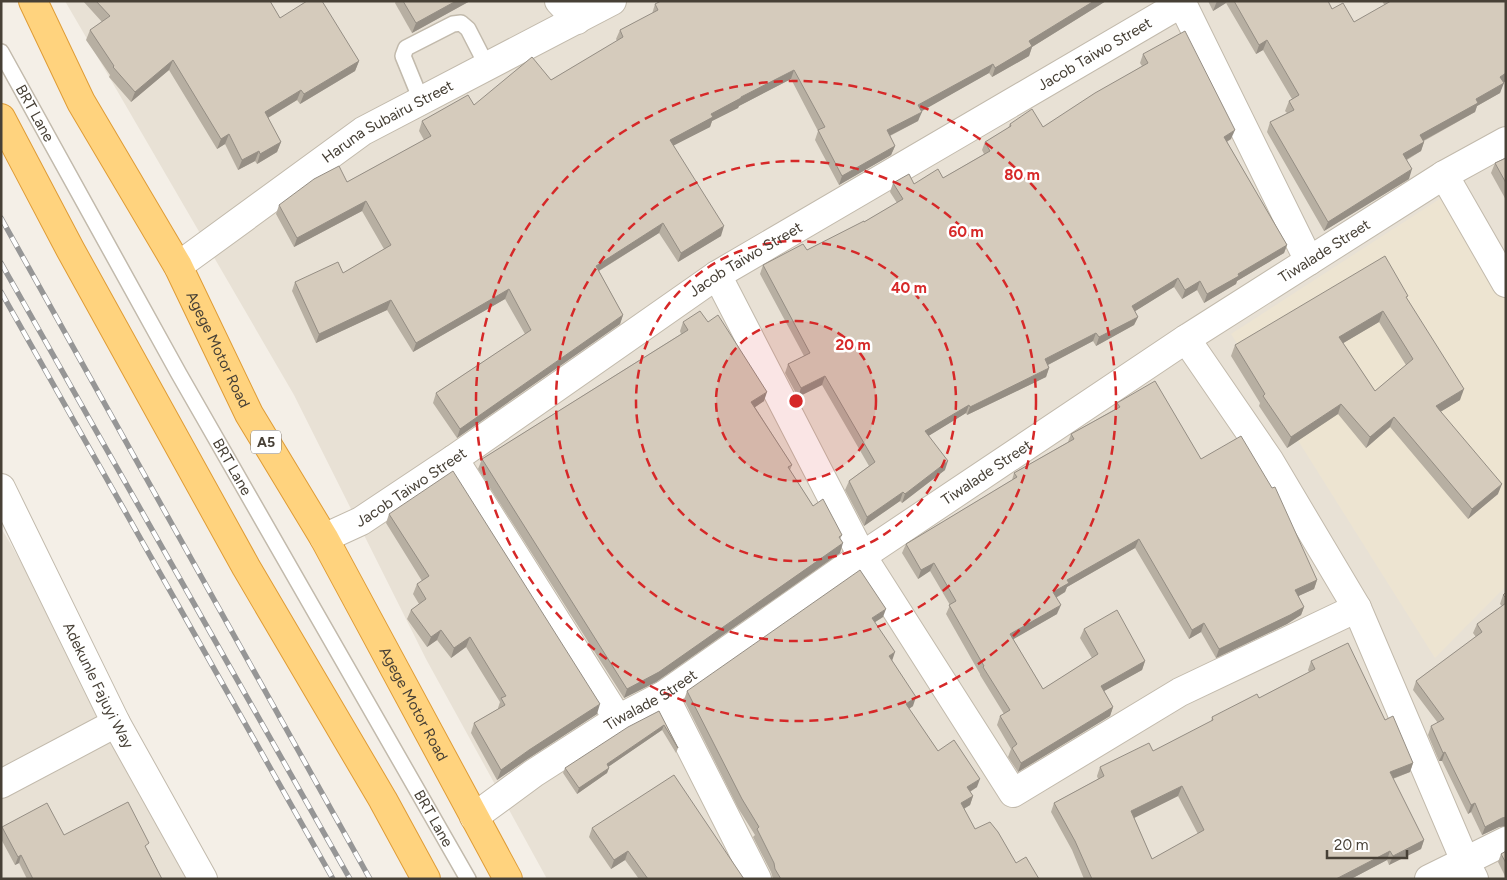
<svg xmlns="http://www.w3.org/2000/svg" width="1507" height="880" font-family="Figtree,sans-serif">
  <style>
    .residential { fill: #e8e1d5 }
    .education { fill: #ede4d1 }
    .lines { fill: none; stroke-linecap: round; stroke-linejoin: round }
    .service-casing { stroke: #c2baac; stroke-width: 18 }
    .minor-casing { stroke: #c2baac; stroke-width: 30 }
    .tertiary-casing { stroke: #c2baac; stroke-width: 30 }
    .trunk-casing { stroke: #df9c36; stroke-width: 30 }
    .service { stroke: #fff; stroke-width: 15 }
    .minor { stroke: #fff; stroke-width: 28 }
    .tertiary { stroke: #fff; stroke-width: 28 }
    .trunk { stroke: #ffd37e; stroke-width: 28 }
    .rail-casing { stroke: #969696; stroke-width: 5.5 }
    .rail { stroke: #fff; stroke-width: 4; stroke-dasharray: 11; stroke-linecap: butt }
    .wall { fill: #b7afa2; fill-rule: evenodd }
    .shaded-wall { fill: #958e84 }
    .building { fill: #d5cbbc; stroke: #958e84; fill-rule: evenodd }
    .ring { fill: none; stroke: #d62828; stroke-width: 2.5; stroke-dasharray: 9 6 }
    .labels { text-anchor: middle; stroke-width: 5; stroke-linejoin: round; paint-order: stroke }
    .shield { fill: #fff; stroke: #7e7972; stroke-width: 1 }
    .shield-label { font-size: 14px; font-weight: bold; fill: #474036 }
    .street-label { font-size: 15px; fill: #474036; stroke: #fff }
    .centre { fill: #d62828; stroke: #fff; stroke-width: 2.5 }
    .ring-label { font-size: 15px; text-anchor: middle; font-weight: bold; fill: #d62828; stroke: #fff; stroke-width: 5; stroke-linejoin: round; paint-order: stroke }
  </style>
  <rect width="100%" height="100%" fill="#f4efe7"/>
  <g class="residential">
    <polygon points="65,1 1506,1 1506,879 547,879 426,659 294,395"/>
    <polygon points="1,528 9,541 198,879 1,879"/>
  </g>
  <polygon class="education" points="1455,189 1506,285 1506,586 1435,658 1231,334"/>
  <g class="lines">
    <defs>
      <g id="service">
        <path id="s1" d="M1,52L179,374L468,879"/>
        <polyline points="421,100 403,56 406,48 453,24 461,23 468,29 487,66"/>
      </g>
      <g id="minor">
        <polyline points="559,1 577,20"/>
        <polyline points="1181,1 1309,261"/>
        <polyline points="1444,175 1506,283"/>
        <path id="s2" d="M178,266L363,131L612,1"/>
        <polyline points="717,275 862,556 1013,793 1180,692 1357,608"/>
        <polyline points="1186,339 1269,460 1357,608 1465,861 1474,879"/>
        <polyline points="454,459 618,719"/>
        <path id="s3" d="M324,538L361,521L454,459L717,275L1182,3"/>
        <polyline points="664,695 757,879"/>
        <polyline points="1,784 116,723"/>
        <path id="s4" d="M474,817L534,773L618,719L664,695L862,556L1186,339L1444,175L1506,141"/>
        <polyline points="1429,879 1506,841"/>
      </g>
      <g id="tertiary">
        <path id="s5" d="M1,488L116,723L203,879"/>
      </g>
      <g id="trunk">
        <path id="s6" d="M33,1L81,102L178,266L249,414L324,538L508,879"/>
        <polyline points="1,118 70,249 246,567 383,800 426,879"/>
      </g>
    </defs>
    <use href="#service" class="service-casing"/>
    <use href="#minor" class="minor-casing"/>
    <use href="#tertiary" class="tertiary-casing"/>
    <use href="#trunk" class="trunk-casing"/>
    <use href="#service" class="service"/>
    <use href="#minor" class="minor"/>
    <use href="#tertiary" class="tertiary"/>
    <use href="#trunk" class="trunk"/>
    <defs>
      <g id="rail">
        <polyline points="1,218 370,879"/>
        <polyline points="1,263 350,879"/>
        <polyline points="1,292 333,879"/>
      </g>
    </defs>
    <use href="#rail" class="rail-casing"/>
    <use href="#rail" class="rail"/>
  </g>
  <g class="wall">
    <polygon points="83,1 270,1 280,18 359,61 355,71 300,104 297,100 268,118 281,142 277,152 257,164 255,161 238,170 225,144 217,149 169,70 131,102 109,77 110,75 86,40 90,30 102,22"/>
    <polygon points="396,1 470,1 412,33 395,3"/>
    <polygon points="661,1 1106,1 1032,47 1029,56 992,77 989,73 921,111 918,121 890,136 895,146 891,155 839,185 815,140 818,131 791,79 739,106 738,108 712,121 710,127 673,145 721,236 678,262 659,233 599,271 623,315 620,324 457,438 433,403 436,393 525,334 505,299 413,352 387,310 316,343 292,291 295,282 343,273 384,249 362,211 294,247 276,214 279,205 347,182 424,140 419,131 422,121 551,80 617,41 616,39 620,30 652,14 655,4"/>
    <polygon points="1208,1 1328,1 1332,9 1354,22 1385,6 1382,1 1506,1 1506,81 1503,82 1500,93 1477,106 1475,112 1424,141 1424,142 1421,151 1407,160 1409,179 1324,231 1267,132 1270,122 1287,113 1285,111 1289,101 1292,99 1263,50 1256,54 1226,3 1213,11"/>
    <polygon points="1143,54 1231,139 1227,142 1287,245 1284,253 1237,281 1236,284 1204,303 1197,290 1182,299 1174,287 1135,311 1138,317 1134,325 1096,346 1093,341 1048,365 1049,368 1046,377 967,415 966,413 928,436 945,470 902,503 900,501 864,526 845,490 849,481 869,466 822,385 798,397 785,373 788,364 804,356 760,274 763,265 807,250 864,222 897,203 890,192 893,183 914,184 943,178 984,154 982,150 985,142 1008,128 1010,124 1043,127 1142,66 1140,63"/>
    <polygon points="1506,158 1506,200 1491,173 1495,163"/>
    <path d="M1407,299L1460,400L1440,412L1498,494L1468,519L1390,427L1366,448L1338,414L1287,448L1259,406L1260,403L1231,356L1235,345ZM1379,322L1406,365L1375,391L1343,343Z"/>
    <polygon points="683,322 764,401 755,407 792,465 790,470 813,506 842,535 840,539 840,553 656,682 624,698 478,469 482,459 681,334 680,331"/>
    <polygon points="1117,403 1201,459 1317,580 1314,589 1298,596 1304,607 1301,615 1287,624 1216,658 1201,632 1189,639 1135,548 1067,587 1065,592 1056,598 1057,614 1013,639 1043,689 1092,658 1080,638 1084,629 1145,661 1142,670 1104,691 1113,707 1110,716 1018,772 1008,757 1011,749 997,725 1000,716 1004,714 980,675 980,674 946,614 950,605 930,571 918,579 902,553 906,544 1012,480 1014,473 1068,442 1071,434 1115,409"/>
    <polygon points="389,514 597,714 526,760 497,780 471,733 474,723 498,709 498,708 500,702 466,647 451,658 437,640 427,647 407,619 411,610 419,604 413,594 417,584 422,581 386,523"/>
    <polygon points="1506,592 1506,826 1499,827 1482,835 1471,812 1468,814 1442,761 1439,761 1428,735 1431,726 1438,723 1413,690 1416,681 1476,637 1473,633 1477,624 1502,606 1500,604 1503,595"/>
    <polygon points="883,617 875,622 892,661 913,706 909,709 938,751 977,787 970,792 973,796 970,805 964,809 975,829 1016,863 1039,879 773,879 771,872 753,837 755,835 738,808 684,700 687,691"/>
    <path d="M1311,661L1385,720L1413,763L1410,772L1393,779L1424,840L1421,849L1389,865L1387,860L1351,879H1084L1072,850L1051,812L1054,803L1098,779L1097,776L1100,767L1153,751L1211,722L1212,717L1259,698L1309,672L1308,670ZM1178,796L1198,834L1152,859L1134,818Z"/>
    <polygon points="659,711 678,748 676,753 662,730 608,767 609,768 607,773 577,794 563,773 565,768"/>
    <polygon points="2,827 64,835 147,849 162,879 27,879 19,863 15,865 1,839"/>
    <polygon points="592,828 744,879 639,879 625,860 611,869 589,837"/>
    <polygon points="1506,851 1506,878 1498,862 1501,854"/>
  </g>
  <g class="shaded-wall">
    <polygon points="456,1 470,1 412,33 416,23"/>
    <polygon points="1094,1 1106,1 1032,47 1029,56 992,77 995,68 1029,41"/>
    <polygon points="1217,1 1227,1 1226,3 1213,11"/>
    <polygon points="1267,40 1263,50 1256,54 1259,45"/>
    <polygon points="173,60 169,70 131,102 135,92"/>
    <polygon points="359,61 355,71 300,104 304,94"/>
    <polygon points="993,64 989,73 915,115 918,105"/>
    <polygon points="794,70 791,79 739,106 738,108 712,121 710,127 667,149 670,140 711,114 741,97"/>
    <polygon points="1506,73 1506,81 1497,86 1500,77"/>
    <polygon points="1504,83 1500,93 1477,106 1475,112 1417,144 1420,135 1476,99"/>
    <polygon points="301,90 297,100 261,122 265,112"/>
    <polygon points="922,112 918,121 883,139 887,130"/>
    <polygon points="1235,130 1231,139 1220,145 1224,137"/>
    <polygon points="229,134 225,144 217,149 221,139"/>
    <polygon points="281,142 277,152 257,164 260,154"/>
    <polygon points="1424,142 1421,151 1400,163 1403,154"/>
    <polygon points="895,146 891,155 839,185 842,176"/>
    <polygon points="259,151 255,161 238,170 242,160"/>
    <polygon points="1412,169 1409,179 1324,231 1328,222"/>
    <polygon points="366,201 362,211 294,247 297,238"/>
    <polygon points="663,223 659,233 592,275 596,266"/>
    <polygon points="724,226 721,236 678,262 681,253"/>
    <polygon points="1287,245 1284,253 1237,281 1236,284 1204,303 1207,294 1238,274"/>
    <polygon points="1178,278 1174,287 1129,315 1132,306"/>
    <polygon points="1200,281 1197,290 1182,299 1185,290"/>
    <polygon points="509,289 505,299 413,352 416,343"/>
    <polygon points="391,300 387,310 316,343 319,334"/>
    <polygon points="1383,311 1379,322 1335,348 1339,337"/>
    <polygon points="623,315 620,324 457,438 460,429"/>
    <polygon points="1138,317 1134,325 1096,346 1099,337"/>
    <polygon points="1096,333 1093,341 1042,368 1045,359"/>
    <polygon points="1049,368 1046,377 967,415 970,407"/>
    <polygon points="825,376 822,385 798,397 801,388"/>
    <polygon points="1464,389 1460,400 1432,417 1436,406"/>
    <polygon points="767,392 764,401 748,412 751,402"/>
    <polygon points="1341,404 1338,414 1287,448 1291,437"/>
    <polygon points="969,405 966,413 922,440 925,431"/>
    <polygon points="1394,417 1390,427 1366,448 1370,437"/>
    <polygon points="948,461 945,470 902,503 905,494"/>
    <polygon points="1502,484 1498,494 1468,519 1472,509"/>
    <polygon points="903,492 900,501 864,526 867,517"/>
    <polygon points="1139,539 1135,548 1067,587 1065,592 1050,601 1053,592 1067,580"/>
    <polygon points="843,543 840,553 656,682 624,698 627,689"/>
    <polygon points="934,563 930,571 918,579 921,570"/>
    <polygon points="1317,580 1314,589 1292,599 1295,590"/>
    <polygon points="1061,605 1057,614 1007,643 1010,634"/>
    <polygon points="1304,607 1301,615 1287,624 1216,658 1219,649"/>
    <polygon points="886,609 883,617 869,626 872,618"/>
    <polygon points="1204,623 1201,632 1189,639 1192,630"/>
    <polygon points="441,630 437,640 427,647 431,637"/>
    <polygon points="470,637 466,647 451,658 454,648"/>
    <polygon points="895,652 892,661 889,656"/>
    <polygon points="1145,661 1142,670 1097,695 1101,686"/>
    <polygon points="916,697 913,706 903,713 906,704"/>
    <polygon points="600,704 597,714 526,760 497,780 501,770 529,750"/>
    <polygon points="1113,707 1110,716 1018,772 1021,763"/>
    <polygon points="664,725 662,730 605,769 607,764"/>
    <polygon points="1445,752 1442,761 1439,761 1443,753"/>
    <polygon points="1413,763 1410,772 1386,781 1390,772"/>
    <polygon points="609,768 607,773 577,794 579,788"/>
    <polygon points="980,779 977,787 963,796 967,787"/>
    <polygon points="1182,786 1178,796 1128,821 1131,811"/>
    <polygon points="973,796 970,805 958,812 961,803"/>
    <polygon points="1475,803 1471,812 1468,814 1471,805"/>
    <polygon points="1506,817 1506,826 1499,827 1482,835 1485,827 1502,818"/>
    <polygon points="1424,840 1421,849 1389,865 1393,856"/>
    <polygon points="628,851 625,860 611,869 614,860"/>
    <polygon points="1390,851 1387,860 1351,879 1336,879"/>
    <polygon points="21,855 19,863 15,865 18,857"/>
  </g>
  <g class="building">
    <polygon points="96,1 270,1 280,18 307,1 322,1 359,61 304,94 301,90 265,112 281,142 260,154 259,151 242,160 229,134 221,139 173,60 135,92 113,67 114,66 90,30 110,16"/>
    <polygon points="403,1 456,1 416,23"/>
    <polygon points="661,1 1094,1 1029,41 1032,46 995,68 993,64 918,105 922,112 887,130 895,146 842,176 818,130 825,127 794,70 741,97 741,98 711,114 713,117 670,140 724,226 681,253 663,223 596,266 623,315 460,429 436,393 531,330 509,289 416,343 391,300 319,334 295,282 338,262 343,273 391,245 366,201 297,238 279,205 314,179 339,166 347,182 431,136 422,121 468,95 474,105 532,57 551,80 623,37 620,30 658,10 655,4"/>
    <polygon points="1234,1 1328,1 1332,9 1343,3 1354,22 1391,1 1506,1 1506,73 1500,77 1504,83 1476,99 1478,103 1420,135 1424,142 1403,154 1412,169 1328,222 1270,122 1294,110 1289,101 1299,95 1267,40 1259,45"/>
    <polygon points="1185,31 1235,130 1224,137 1287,245 1238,274 1239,276 1207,294 1200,281 1185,290 1178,278 1132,306 1138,317 1099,337 1096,333 1045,359 1049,368 970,407 969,405 925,431 948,461 905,494 903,492 867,517 849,481 875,462 825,376 801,388 788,364 810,353 763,265 803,244 807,250 864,221 864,222 903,199 893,183 909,174 914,184 938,169 943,178 990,151 985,142 1011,126 1010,124 1032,109 1043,127 1095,93 1148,63 1143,54"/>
    <polygon points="1506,158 1506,183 1495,163"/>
    <path d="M1385,256L1408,296L1406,297L1464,389L1436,406L1502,484L1472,509L1394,417L1370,437L1341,404L1291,437L1263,396L1265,394L1235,345ZM1383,311L1413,359L1375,391L1339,337Z"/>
    <polygon points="700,311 708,322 718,315 767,392 751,402 792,465 788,467 813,506 823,499 842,535 839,537 843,543 659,672 627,689 482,459 688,330 683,322"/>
    <polygon points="1155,381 1201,459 1241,436 1272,488 1275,487 1317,580 1295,590 1304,607 1290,615 1219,649 1204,623 1192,630 1139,539 1067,580 1069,583 1053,592 1061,605 1010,634 1043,689 1098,654 1084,629 1117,610 1145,661 1101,686 1113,707 1021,763 1012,748 1017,744 1000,716 1010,710 983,667 984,666 949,605 956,601 934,563 921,570 906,544 1017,477 1014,473 1074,439 1071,434 1120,407 1117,403"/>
    <polygon points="453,471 600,704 529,750 501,770 474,723 505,705 501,698 506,696 470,637 454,648 441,630 431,637 411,610 426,599 417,584 429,576 389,514"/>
    <polygon points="860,570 886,609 872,618 895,652 889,656 916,697 906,704 938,751 954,740 980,779 967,787 973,796 961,803 975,829 990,822 998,832 1016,863 1026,857 1039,879 781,879 775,869 774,863 757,829 759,827 742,799 687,691"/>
    <polygon points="1506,592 1506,598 1503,595"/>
    <polygon points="1506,603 1506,817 1502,818 1485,827 1475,803 1471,805 1445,752 1443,753 1431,726 1444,719 1416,681 1482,632 1477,624"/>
    <path d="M1348,643L1385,720L1393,716L1413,763L1390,772L1424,840L1393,856L1390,851L1336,879H1092L1075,841L1054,803L1104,776L1100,767L1149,743L1153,751L1213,720L1212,717L1257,694L1259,698L1315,669L1311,661ZM1182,786L1204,830L1152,859L1131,811Z"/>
    <polygon points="659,711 678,748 664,725 607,764 609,768 579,788 565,768 628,727"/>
    <polygon points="674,775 744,879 648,879 628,851 614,860 592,828"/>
    <polygon points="128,802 149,843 145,846 162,879 33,879 21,855 18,857 2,827 47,803 64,835"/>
    <polygon points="1506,851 1506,863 1501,854"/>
  </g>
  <circle cx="796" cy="401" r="80" fill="#d62828" fill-opacity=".12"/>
  <g class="ring">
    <circle cx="796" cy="401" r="80"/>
    <circle cx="796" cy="401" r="160"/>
    <circle cx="796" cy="401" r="240"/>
    <circle cx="796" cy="401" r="320"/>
  </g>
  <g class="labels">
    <rect class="shield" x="251" y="430.5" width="30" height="23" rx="4"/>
    <g class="shield-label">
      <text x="266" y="447">A5</text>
    </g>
    <g class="street-label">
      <text dy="5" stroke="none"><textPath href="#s3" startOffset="911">Jacob Taiwo Street</textPath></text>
      <text dy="5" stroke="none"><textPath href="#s1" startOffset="70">BRT Lane</textPath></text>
      <text dy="5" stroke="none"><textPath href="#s2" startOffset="255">Haruna Subairu Street</textPath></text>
      <text dy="5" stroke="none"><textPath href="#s4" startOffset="1022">Tiwalade Street</textPath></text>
      <text dy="5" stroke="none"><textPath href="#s3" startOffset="506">Jacob Taiwo Street</textPath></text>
      <text dy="5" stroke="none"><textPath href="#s6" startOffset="395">Agege Motor Road</textPath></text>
      <text dy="5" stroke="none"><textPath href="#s1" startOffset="475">BRT Lane</textPath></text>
      <text dy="5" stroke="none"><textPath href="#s4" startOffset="618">Tiwalade Street</textPath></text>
      <text dy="5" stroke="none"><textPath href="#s3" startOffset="101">Jacob Taiwo Street</textPath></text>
      <text dy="5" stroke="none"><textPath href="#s5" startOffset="220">Adekunle Fajuyi Way</textPath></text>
      <text dy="5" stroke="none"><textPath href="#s4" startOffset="212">Tiwalade Street</textPath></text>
      <text dy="5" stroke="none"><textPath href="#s6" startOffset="800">Agege Motor Road</textPath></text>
      <text dy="5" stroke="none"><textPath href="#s1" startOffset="880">BRT Lane</textPath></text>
    </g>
  </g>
  <circle cx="796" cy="401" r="8" class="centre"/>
  <g class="ring-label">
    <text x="1022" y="180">80 m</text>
    <text x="966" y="237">60 m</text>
    <text x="909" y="293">40 m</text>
    <text x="853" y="350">20 m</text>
  </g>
  <rect width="1507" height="880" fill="none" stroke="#474036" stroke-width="5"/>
  <path d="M1327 850v8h80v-8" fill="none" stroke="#474036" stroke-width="2.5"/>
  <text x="1334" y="850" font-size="15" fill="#474036" stroke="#ffffff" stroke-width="4" paint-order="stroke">20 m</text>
</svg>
